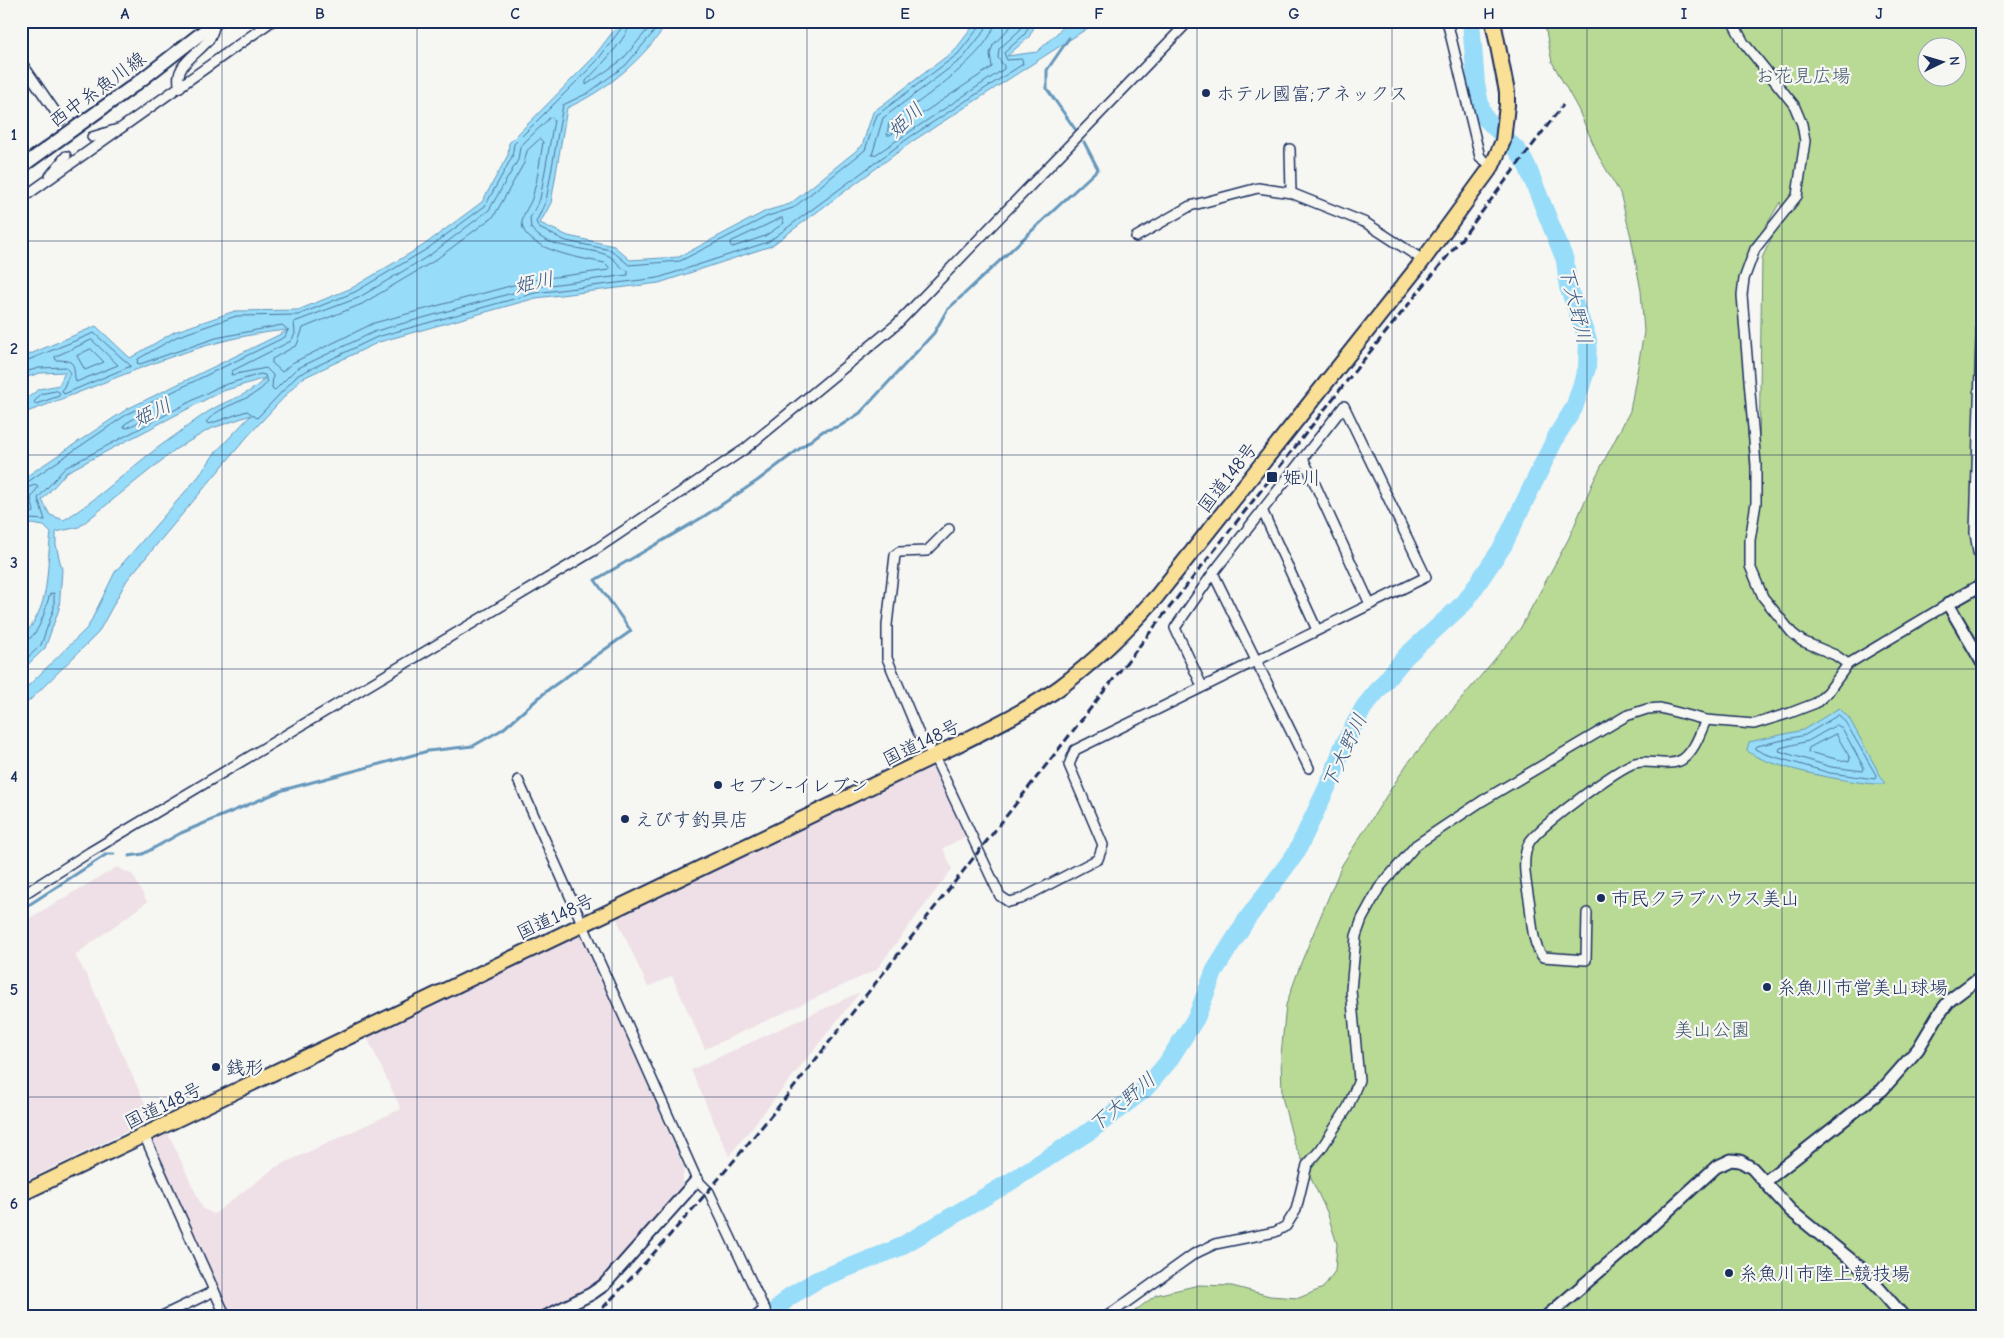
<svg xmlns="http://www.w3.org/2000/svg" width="2004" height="1338" font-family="'Comic Neue','Klee One',sans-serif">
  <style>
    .built { fill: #eee0e6 }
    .green { fill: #b8da94; stroke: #6a8479; fill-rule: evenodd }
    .water { fill: #97dcf9; stroke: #6597bb; fill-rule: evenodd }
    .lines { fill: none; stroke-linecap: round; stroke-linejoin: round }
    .shore { stroke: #4d749c; stroke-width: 1 }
    .stream { stroke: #6597bb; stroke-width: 3 }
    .river { stroke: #97dcf9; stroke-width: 18 }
    .minor-casing { stroke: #1b2f5e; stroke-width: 12 }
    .tertiary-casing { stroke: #1b2f5e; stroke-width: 15 }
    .secondary-casing { stroke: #1b2f5e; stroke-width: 16 }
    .trunk-casing { stroke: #1b2f5e; stroke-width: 18 }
    .minor { stroke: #f6f6f2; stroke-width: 9 }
    .tertiary { stroke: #f6f6f2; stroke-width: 11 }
    .secondary { stroke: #f6f6f2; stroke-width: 12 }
    .trunk { stroke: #fadf96; stroke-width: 14 }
    .rail { stroke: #1b2f5e; stroke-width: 3; stroke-dasharray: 8 4; stroke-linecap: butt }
    .grid { fill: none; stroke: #1b2f5e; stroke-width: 1; stroke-opacity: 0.55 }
    .poi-dot { fill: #1b2f5e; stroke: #f6f6f2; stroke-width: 2 }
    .labels { text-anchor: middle; stroke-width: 4.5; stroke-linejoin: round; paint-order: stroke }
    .park-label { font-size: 19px; fill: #425a6c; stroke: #f6f6f2 }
    .street-label { font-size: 19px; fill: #1b2f5e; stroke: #f6f6f2 }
    .poi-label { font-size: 19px; fill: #1b2f5e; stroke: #f6f6f2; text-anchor: start }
    .water-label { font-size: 20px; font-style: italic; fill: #3a5a85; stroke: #f6f6f2 }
    .neatline { fill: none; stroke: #1b2f5e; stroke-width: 2 }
    .grid-label { font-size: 16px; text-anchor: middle; font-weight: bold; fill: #1b2f5e }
  </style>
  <rect width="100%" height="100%" fill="#f6f6f2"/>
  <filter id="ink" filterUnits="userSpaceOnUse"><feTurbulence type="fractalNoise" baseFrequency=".02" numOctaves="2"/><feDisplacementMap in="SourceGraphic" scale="10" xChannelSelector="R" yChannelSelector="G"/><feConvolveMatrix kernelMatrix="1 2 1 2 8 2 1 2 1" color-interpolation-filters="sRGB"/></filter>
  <g filter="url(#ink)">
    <g class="built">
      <polygon points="933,765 965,837 943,848 952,869 876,970 705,1049 672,976 648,987 616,917"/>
      <polygon points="117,867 133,875 147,902 75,955 88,978 152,1119 21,1183 21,923"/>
      <polygon points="580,929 684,1168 682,1186 601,1281 531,1317 230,1317 149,1141 167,1131 203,1209 214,1214 276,1167 401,1109 367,1037"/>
      <polygon points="860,992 729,1156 691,1070"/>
    </g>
    <path class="green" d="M1544,21H1983V1317H1127L1156,1295L1199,1285L1232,1286L1270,1296L1299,1298L1323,1288L1335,1271L1337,1244L1327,1212L1294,1143L1282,1097L1281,1055L1286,1005L1301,963L1342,865L1407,764L1520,629L1569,538L1593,482L1630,411L1644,332L1641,291L1631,237L1620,193L1599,157L1578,109L1552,62ZM1926,48H1956V78H1926ZM1780,202L1783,214L1762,258L1759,456L1752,490L1738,296C1743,258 1762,234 1780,202Z"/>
    <g class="water">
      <path d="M621,21H669C643,59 609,89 567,108L551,203L540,223L568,236L614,246L630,260L679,257L766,211L790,204L862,146L873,112L955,50L977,21H1037L1029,37L1007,56L1037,52L1070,21H1094L1091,26L913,141L771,246L659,283L536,298L379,342L301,379L247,437L127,580L98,633L21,709V693L88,627L115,572L199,476L215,453L251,415L210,429L176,449L79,527L56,532V545L62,570L59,609L45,648L21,671V639C52,605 45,576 51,533L44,526L31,524L21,530V480L127,409L289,330C199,336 106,385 21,414V403L39,389L59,385L65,372L40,373L21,379V358L96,326L130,358L174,332L235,311L298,310L352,288L424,245L482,202L508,155L509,143L592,59ZM265,378C251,394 238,396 220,405C202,414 186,428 170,439C133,464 102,497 64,520L50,515L42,500L67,472L220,392Z"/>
      <path d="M1839,708L1849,718L1885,784C1863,786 1759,766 1747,750L1749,742L1803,730Z"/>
    </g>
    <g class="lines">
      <g class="shore">
        <path d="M630,21C630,37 597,69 586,81V85L622,60L655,21"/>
        <polyline points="663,21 626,65 588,93 563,105 546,201 536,222 539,228 566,241 611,250 629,265 680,261 768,216 793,208 865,150 877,115 958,54 980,26 981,21"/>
        <polyline points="987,21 985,30 963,58 883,118 872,155 875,155 1004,69 1004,66 998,58 999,49 1020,30 1024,21"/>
        <path d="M995,21C993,53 915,104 889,123L887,135H890L992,67L990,54L993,45L1016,21"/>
        <path d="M551,117L554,120L540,199L530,218L531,228C547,251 589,246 609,256C616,260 620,268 628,271V275L534,287L376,331L296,369L275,390L272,388L273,375L266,368L231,375L232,371L291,341L295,334L294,322L358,298L430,255L489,210L518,160L520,147Z"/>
        <path d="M540,139L543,142C540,159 538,178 533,195C531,205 522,213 522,223C523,250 585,259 605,263L609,267V270L532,280L374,323L292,363L282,372L272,363V359L297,345L303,328L362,304L434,261L494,216L524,163L527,151Z"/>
        <polygon points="782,218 784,223 765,236 733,247 730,246 731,242"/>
        <path d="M92,340L118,365L76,382C72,367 79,360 56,360L55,357Z"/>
        <polygon points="91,349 104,362 85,370 77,356"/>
        <polyline points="21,363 94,333 131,366 64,394 62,391 70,373 66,367 39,368 21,373"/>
        <polygon points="57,391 60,393 59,396 36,404 34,402 41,394"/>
        <polygon points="149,411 152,412 152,415 127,428 124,427 125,424"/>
        <polyline points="21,484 26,483 129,413 285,337 288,330 282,325 216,338 140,364 137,363 138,359 176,337 236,316 298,315 355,292 427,249 485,206 512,157 514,144 596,62 623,26 624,21"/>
        <polyline points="21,490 35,485 38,487 31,498 34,512 21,517"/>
        <path d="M21,524L30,519L45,520L38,498L65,468L218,387L260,374L265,375L267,383C250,403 221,403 206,422L209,424L247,411L257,418L298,375L377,337L535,293L658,278L768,242L910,137L1023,64L1022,59L1007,60L1004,53L1025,34L1031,21"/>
        <path d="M21,642C40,640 45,608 50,594L54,593V608L41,645L21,664"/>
        <polygon points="1839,715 1846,723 1876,775 1875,779 1830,773 1765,754 1755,749 1757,746 1805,735"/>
        <polygon points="1837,725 1842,728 1864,768 1863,771 1831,767 1779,751 1780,748 1808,741"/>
        <polygon points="1836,734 1850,758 1849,762 1808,752 1809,748"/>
      </g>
      <g class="stream">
        <polyline points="1069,38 1047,70 1047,89 1075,129"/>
        <polyline points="129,856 143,854 181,833 283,790 428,751 473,746 503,729 549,689 631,631 595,580 703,517 757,481 823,431 840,426 860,413 934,333 947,310 1098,169 1084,142"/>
        <polyline points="21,910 107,854 114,854"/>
      </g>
      <polyline class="river" points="769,1317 789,1297 817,1280 898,1248 1010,1182 1090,1131 1145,1089 1167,1063 1196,1018 1215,970 1247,919 1296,853 1333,775 1343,746 1364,707 1406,656 1465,602 1503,546 1557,435 1574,408 1587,368 1588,340 1568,287 1565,260 1527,166 1518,151 1485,118 1481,108 1476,84 1471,21"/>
      <defs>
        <g id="minor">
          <polyline points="1447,21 1480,157 1492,166"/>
          <polyline points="1732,21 1744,43 1794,105 1802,124 1805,141 1797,196 1755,249 1744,279 1742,295 1756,465 1756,503 1750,540 1750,566 1763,597 1792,633 1802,641 1835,655 1848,664"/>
          <polyline points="21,62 61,120"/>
          <path d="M180,87C172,65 199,54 210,38C212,34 214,28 215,23"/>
          <polyline points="92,137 118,129"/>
          <polyline points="1290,149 1291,193"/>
          <polyline points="50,176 66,156"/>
          <polyline points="21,199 272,21"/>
          <polyline points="1136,237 1190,206 1258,188 1291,193 1366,223 1423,260"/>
          <polyline points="1982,307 1975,533 1978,552 1983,561"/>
          <polyline points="1303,458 1370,604"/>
          <polyline points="1262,510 1317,630"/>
          <polyline points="949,529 927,551 899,552 895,555 887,625 887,658 918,732 934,756 1000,896 1009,902 1021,899 1098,859 1103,845 1069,765 1075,750 1426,577 1344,406 1213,573 1175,628 1202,686"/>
          <polyline points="1213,573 1309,768"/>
          <polyline points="518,780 697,1180 709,1192 768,1317"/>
          <polyline points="21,896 90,852 595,550 745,449 897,324 1189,21"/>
          <path d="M1587,913L1586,960L1543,957C1531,943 1532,917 1529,899C1526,882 1521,859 1529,843C1537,828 1618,768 1635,763C1649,759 1670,768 1683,759C1695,750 1700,733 1706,720"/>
          <polyline points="144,1135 226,1317"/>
          <polyline points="160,1317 214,1291"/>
          <polyline points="755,1317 765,1309"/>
          <polyline points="1106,1317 1194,1254 1215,1244 1275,1232 1286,1226 1296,1210 1307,1165 1321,1149 1348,1107 1359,1080 1351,990 1356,936 1362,919 1379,888 1416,845 1482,801 1626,716 1647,709 1660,708 1706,720 1754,724 1790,713 1816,703 1828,692 1848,664 1948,604"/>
        </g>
        <g id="tertiary">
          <polyline points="1983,584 1948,604 1983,664"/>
          <polyline points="1766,1181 1882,1090 1918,1049 1939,1014 1950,1000 1983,975"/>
          <polyline points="545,1317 591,1294 604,1285 697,1180"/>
          <polyline points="1546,1317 1637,1239 1716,1167 1731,1160 1740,1161 1752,1168 1791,1211 1861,1268 1904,1317"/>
        </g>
        <polyline id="secondary" points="21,167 136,84 217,21"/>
        <path id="trunk" d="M21,1194L934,756C976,735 1020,715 1059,688C1095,661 1127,630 1157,596L1421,263L1492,166L1503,141L1507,105V92L1493,21"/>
      </defs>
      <use href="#minor" class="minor-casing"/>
      <use href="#tertiary" class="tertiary-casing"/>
      <use href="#secondary" class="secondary-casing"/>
      <use href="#trunk" class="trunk-casing"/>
      <use href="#minor" class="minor"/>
      <use href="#tertiary" class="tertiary"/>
      <use href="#secondary" class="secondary"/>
      <use href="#trunk" class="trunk"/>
      <path class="rail" d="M594,1317C664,1245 728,1169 791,1091L1357,368L1459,242L1563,105"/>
    </g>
  </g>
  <path class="grid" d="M222,21V1317M417,21V1317M612,21V1317M807,21V1317M1002,21V1317M1197,21V1317M1392,21V1317M1587,21V1317M1782,21V1317M21,241H1983M21,455H1983M21,669H1983M21,883H1983M21,1097H1983"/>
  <g class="poi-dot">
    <circle cx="1206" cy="93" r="5"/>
    <rect x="1266" y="471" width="12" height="12" rx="2.5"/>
    <circle cx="718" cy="785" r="5"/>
    <circle cx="625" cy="819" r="5"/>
    <circle cx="1601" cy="898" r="5"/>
    <circle cx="1767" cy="987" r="5"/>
    <circle cx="216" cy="1067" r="5"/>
    <circle cx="1729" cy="1273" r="5"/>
  </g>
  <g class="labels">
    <g class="park-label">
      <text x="1803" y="82">お花見広場</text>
      <text x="1712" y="1036">美山公園</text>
    </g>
    <g class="street-label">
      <text transform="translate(97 89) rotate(-36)" y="7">西中糸魚川線</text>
      <text transform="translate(1227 477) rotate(-52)" y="7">国道148号</text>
      <text transform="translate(921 742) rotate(-26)" y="7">国道148号</text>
      <text transform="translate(555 916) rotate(-25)" y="7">国道148号</text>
      <text transform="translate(163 1105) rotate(-26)" y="7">国道148号</text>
    </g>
    <g class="poi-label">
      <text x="1216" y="100">ホテル國富;アネックス</text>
      <text x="1283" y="484">姫川</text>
      <text x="728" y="792">セブン-イレブン</text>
      <text x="635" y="826">えびす釣具店</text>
      <text x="1611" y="905">市民クラブハウス美山</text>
      <text x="1777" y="994">糸魚川市営美山球場</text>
      <text x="226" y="1074">銭形</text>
      <text x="1739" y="1280">糸魚川市陸上競技場</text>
    </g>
    <g class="water-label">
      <text transform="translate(905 120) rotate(-43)" y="7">姫川</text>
      <text transform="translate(534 282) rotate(-11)" y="7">姫川</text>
      <text transform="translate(1576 305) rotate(76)" y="7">下大野川</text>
      <text transform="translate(152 412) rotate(-26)" y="7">姫川</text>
      <text transform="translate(1344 751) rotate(-65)" y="7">下大野川</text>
      <text transform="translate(1122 1102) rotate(-40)" y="7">下大野川</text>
    </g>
  </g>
  <rect width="2004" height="1338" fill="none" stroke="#f6f6f2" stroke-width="55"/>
  <g transform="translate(1942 62) rotate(85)"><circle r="24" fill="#f6f6f2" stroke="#9ea6b7"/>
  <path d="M0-4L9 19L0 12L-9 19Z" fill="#1b2f5e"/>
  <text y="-8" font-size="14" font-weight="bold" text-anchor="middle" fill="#1b2f5e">N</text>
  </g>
  <rect x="28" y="28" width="1948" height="1282" class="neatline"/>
  <g class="grid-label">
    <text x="125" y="19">A</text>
    <text x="320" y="19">B</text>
    <text x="515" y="19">C</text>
    <text x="710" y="19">D</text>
    <text x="905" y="19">E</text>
    <text x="1099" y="19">F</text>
    <text x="1294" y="19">G</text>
    <text x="1489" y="19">H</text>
    <text x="1684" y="19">I</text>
    <text x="1879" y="19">J</text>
    <text x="14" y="140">1</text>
    <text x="14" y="354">2</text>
    <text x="14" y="568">3</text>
    <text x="14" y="782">4</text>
    <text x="14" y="995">5</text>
    <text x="14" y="1209">6</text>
  </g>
</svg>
